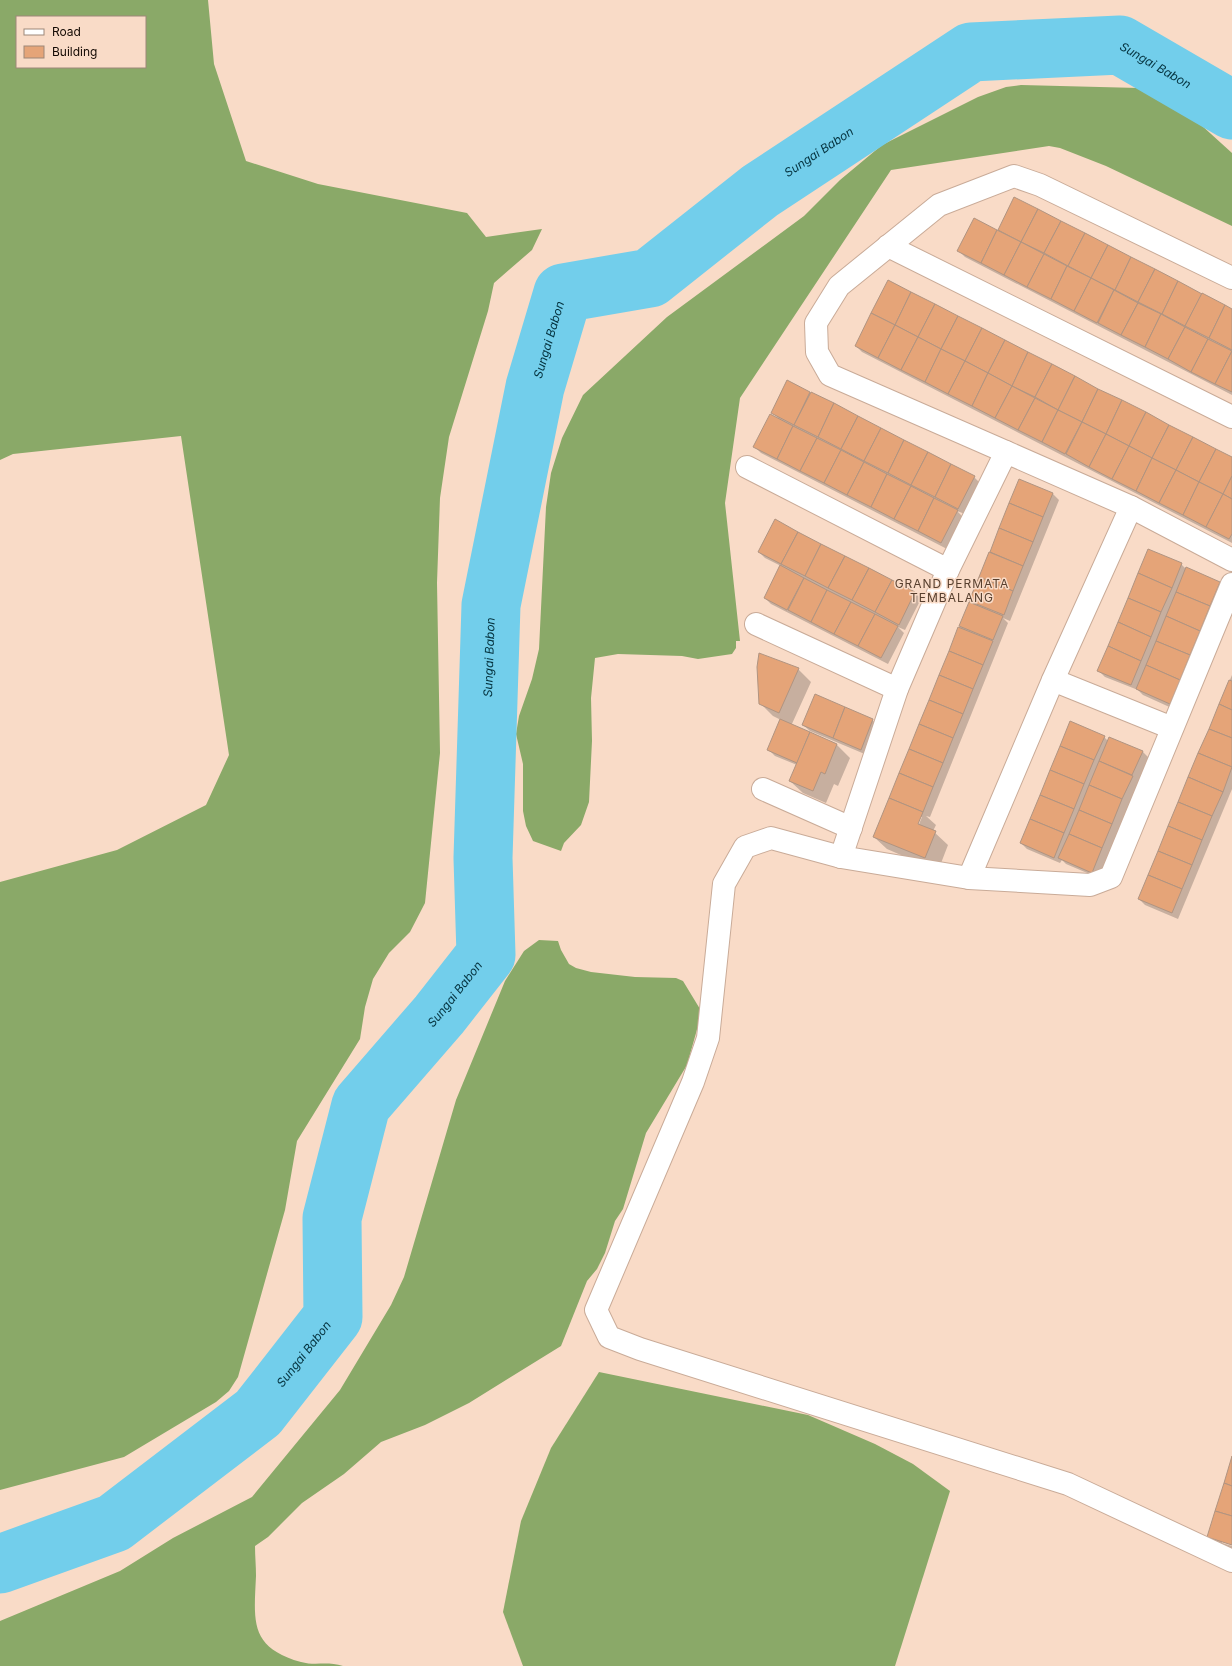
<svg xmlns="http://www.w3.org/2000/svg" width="1232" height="1666" font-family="Inter,sans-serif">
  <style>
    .forest { fill: #8aa968; fill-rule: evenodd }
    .shadow { fill: #0003; fill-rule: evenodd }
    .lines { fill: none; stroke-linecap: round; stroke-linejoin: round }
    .river { stroke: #72ceeb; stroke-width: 59 }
    .building { fill: #e5a478; stroke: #b09481 }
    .minor-casing { stroke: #c9ab98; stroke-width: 24 }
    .minor { stroke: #fff; stroke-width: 22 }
    .labels { text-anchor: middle; stroke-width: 3; stroke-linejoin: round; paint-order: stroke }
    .water-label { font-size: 12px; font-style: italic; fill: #05333f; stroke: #f9dbc7 }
    .neighbourhood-label { font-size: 12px; letter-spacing: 1px; fill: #58402f; stroke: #f9dbc7 }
  </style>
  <rect width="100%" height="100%" fill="#f9dbc7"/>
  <g class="forest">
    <path d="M0,0H208L214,64L246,161L318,184L467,213L486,237L542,229L532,250L494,283L488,311L449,437L440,498L437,583L440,753L425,903L410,932L389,953L373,979L365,1007L360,1039L297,1141L285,1210L238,1377L229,1391L216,1402L124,1457L0,1490V882L117,850L206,805L229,755L181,436L13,454L0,460ZM17,17H145V67H17Z"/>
    <polygon points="1021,85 1139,88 1168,95 1232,153 1232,226 1106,166 1060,148 1049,146 891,170 740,398 725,503 740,641 736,641 736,648 732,654 698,659 682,656 618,654 595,658 591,698 592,741 589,802 581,825 564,843 561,851 533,841 526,826 523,811 523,764 516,734 519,716 532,679 539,649 546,507 551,473 562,438 583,395 667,317 804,216 840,180 882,145 978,97 1006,87"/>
    <path d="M539,940L558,941L561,950L569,964L576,968L591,972L635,977L676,978L683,981L700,1009L698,1026L687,1065L646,1133L623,1209L615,1221L605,1253L597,1269L587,1281L561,1346L469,1403L425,1425L381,1442L344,1474L302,1503L268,1537L255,1546C255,1556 256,1566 256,1576C254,1621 249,1647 301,1662C315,1666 327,1661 343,1666H0V1621L120,1571L173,1538L252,1497L340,1390L391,1305L404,1277L456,1100L505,981L524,951Z"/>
    <polygon points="599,1372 808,1415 875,1444 913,1464 950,1491 895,1666 523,1666 503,1612 521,1521 551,1448"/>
  </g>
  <g class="shadow">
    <polygon points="1014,198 1232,310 1232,395 965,257 958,250 998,232"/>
    <polygon points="889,281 1232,459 1232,543 862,352 856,346"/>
    <polygon points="787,381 974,477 980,483 965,514 957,511 963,517 947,549 761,453 754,446 779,419 772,412"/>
    <path d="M1020,480L1053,494L1059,500L1010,621L1003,618L1008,623L930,817L926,816L936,825L933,831L948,845L938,871L887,849L874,837L970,603L975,605L971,601ZM920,817H922L917,829L916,828Z"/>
    <polygon points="775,521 915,592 921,599 905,630 898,627 904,633 888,664 771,604 765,598 781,566 765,558 759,552"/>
    <polygon points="1181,564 1186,569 1219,583 1226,589 1176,710 1143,695 1138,690 1105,677 1099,671"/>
    <polygon points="798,669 811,682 791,726 837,745 850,758 838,786 834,784 826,803 803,793 790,781 797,765 775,756 768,749 781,720 773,716 760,703"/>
    <polygon points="1232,675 1232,789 1178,919 1145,905 1139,899"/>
    <polygon points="872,720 879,726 867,755 810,731 803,725"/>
    <polygon points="1104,737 1108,741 1143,752 1149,758 1099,878 1066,864 1062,860 1060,863 1027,849 1021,843"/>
    <polygon points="1232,1459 1232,1544 1222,1541 1222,1543 1232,1546 1232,1553 1220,1550 1208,1537"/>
  </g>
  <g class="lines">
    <path class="river" id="s1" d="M0,1564L114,1523L258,1413L333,1317L332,1218L361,1105L439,1015L486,955L483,858L491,605L535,387L563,293L650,278L760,191L971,52L1120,45L1232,110"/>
  </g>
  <g class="building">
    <polygon points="1014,197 1038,209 1021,242 998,230"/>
    <polygon points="1038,209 1061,221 1044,253 1021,242"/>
    <polygon points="974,218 997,230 981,263 957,251"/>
    <polygon points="1061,221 1085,233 1068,266 1044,253"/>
    <polygon points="997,230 1021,242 1004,275 981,263"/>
    <polygon points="1085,233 1108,245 1091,278 1068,266"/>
    <polygon points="1021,242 1044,254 1027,287 1004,275"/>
    <polygon points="1108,245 1131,257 1115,290 1091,278"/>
    <polygon points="1044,254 1067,266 1051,299 1027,287"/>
    <polygon points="1131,257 1155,269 1138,302 1115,290"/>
    <polygon points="1067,266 1091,278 1074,311 1051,299"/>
    <polygon points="1155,269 1178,281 1162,314 1138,302"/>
    <polygon points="1091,278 1114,290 1097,323 1074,311"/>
    <polygon points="888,280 911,292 895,325 871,313"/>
    <polygon points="1178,281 1202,294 1185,326 1162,314"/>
    <polygon points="1114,290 1138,303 1121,335 1098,323"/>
    <polygon points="911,292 935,304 918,337 895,325"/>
    <polygon points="1202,293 1225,305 1209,338 1185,326"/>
    <polygon points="1138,303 1161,314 1145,347 1121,335"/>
    <polygon points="935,304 958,316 941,349 918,337"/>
    <polygon points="1225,305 1232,309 1232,350 1209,338"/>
    <polygon points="871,313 895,325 878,358 855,346"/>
    <polygon points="1161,314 1185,327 1168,359 1145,347"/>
    <polygon points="958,316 982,328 965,361 941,349"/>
    <polygon points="895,325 918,337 901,370 878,358"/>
    <polygon points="1185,327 1208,339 1191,372 1168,359"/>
    <polygon points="982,328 1005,340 988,373 965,361"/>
    <polygon points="918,337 941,349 925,382 901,370"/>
    <polygon points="1208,339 1232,351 1215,384 1191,372"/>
    <polygon points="1005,340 1028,352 1012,386 988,373"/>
    <polygon points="941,349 965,361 948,394 925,382"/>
    <polygon points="1232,351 1232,392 1215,384"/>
    <polygon points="1028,352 1052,364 1035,397 1012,386"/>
    <polygon points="965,361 988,373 972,406 948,394"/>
    <polygon points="1052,364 1075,376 1058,410 1035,397"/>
    <polygon points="988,373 1012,386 995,418 972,406"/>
    <polygon points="1075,376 1098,389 1082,422 1058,410"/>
    <polygon points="787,380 810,392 794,425 771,413"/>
    <polygon points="1012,386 1035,398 1018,430 995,418"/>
    <polygon points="1098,389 1122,400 1106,434 1082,422"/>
    <polygon points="811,392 834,403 818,437 794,425"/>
    <polygon points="1035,398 1058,410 1042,442 1018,430"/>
    <polygon points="1122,400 1146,412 1129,446 1106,434"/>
    <polygon points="834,403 858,416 841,449 818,437"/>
    <polygon points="1058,410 1082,422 1065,454 1042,442"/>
    <polygon points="1146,412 1169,425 1152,458 1129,446"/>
    <polygon points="770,414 793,426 777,459 753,447"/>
    <polygon points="858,416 881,428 864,461 841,449"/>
    <polygon points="1082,422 1106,434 1089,467 1066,454"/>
    <polygon points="1169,425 1193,437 1176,470 1152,458"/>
    <polygon points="793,426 817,438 800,471 777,459"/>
    <polygon points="881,428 904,440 888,473 864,461"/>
    <polygon points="1106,434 1129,446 1112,479 1089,467"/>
    <polygon points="1193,437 1216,449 1199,482 1176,470"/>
    <polygon points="817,438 841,450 824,483 800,471"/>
    <polygon points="904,440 928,452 911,485 888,473"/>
    <polygon points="1129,446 1152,458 1136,491 1112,479"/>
    <polygon points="1216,449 1232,457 1232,476 1223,494 1199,482"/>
    <polygon points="841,450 864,462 847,495 824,483"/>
    <polygon points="928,452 951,464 935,497 911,485"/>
    <polygon points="1152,458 1176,470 1159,503 1136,491"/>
    <polygon points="864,462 887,474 871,507 847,495"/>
    <polygon points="951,464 975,476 958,509 935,497"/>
    <polygon points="1176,470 1199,482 1183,515 1159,503"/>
    <polygon points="887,474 911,486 894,519 871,507"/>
    <polygon points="1232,476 1232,499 1223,494"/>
    <polygon points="1019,479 1053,493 1043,517 1009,503"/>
    <polygon points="1199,482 1223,494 1206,527 1183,515"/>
    <polygon points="911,486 934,498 918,531 894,519"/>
    <polygon points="1223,494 1232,499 1232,534 1229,539 1206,527"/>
    <polygon points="934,498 958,510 941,543 918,531"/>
    <polygon points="1009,503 1043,517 1033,542 999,528"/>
    <polygon points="775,519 798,532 781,564 758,552"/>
    <polygon points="999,528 1033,542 1023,566 990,552"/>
    <polygon points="798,532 821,544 805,576 781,564"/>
    <polygon points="821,544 845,556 828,588 805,576"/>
    <polygon points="1148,549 1182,563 1172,588 1138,573"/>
    <polygon points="989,552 1023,566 1013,591 979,577"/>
    <polygon points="845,556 869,568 852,600 828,588"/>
    <polygon points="780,565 804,578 787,610 764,598"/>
    <polygon points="1186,567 1220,582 1210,606 1176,592"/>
    <polygon points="869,568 892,580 875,612 852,600"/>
    <polygon points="1138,573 1172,588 1161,612 1128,598"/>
    <polygon points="979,577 1013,591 1004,615 969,601"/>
    <polygon points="804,578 827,590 811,622 788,610"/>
    <polygon points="892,580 915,592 899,625 875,612"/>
    <polygon points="827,590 851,602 834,634 811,622"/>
    <polygon points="1176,592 1210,606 1200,631 1166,616"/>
    <polygon points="1128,598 1161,612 1151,637 1118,622"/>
    <polygon points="851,602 875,614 858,646 834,634"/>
    <polygon points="969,602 1003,616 993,640 959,626"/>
    <polygon points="875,614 898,626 881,658 858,646"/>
    <polygon points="1166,616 1200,631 1190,655 1156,641"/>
    <polygon points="1118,622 1151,637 1141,661 1108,646"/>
    <polygon points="958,627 993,641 983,665 949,651"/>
    <polygon points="1156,641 1190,655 1180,680 1146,665"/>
    <polygon points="1108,646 1141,661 1131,685 1097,671"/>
    <polygon points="949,651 983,665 973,689 939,675"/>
    <polygon points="759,653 799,668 779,713 759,704 757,667"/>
    <polygon points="1146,665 1180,680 1170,704 1136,689"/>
    <polygon points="939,675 973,689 963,714 929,700"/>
    <polygon points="1229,680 1232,681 1232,710 1219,704"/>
    <polygon points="815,694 845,707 833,738 802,725"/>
    <polygon points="929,700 963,714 953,738 919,724"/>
    <polygon points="1219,704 1232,710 1232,738 1209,729"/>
    <polygon points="845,707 873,719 861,750 833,738"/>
    <polygon points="780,719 810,732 797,763 767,750"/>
    <polygon points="1070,721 1105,736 1094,760 1060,746"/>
    <polygon points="919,724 953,738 943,763 909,749"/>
    <polygon points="1209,729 1232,738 1232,767 1198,753"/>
    <polygon points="810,732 837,744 825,774 821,772 813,791 789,781"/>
    <polygon points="1109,737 1143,751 1132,775 1099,761"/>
    <polygon points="1060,746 1094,760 1084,784 1050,770"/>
    <polygon points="909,749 943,763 933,787 899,773"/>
    <polygon points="1198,753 1232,767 1223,792 1188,777"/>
    <polygon points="1099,761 1133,776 1122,799 1089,785"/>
    <polygon points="1050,770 1084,784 1074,809 1040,795"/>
    <polygon points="899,773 933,787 923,812 889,798"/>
    <polygon points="1188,777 1223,792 1212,816 1178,802"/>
    <polygon points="1089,785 1122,799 1112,824 1079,810"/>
    <polygon points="1040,795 1074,809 1064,833 1030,819"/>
    <polygon points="889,798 923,812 918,824 936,831 925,858 873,837"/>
    <polygon points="1178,802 1212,816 1202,840 1168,826"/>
    <polygon points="1079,810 1112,824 1102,848 1069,834"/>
    <polygon points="1030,819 1064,833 1054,858 1020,843"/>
    <polygon points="1168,826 1202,840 1192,865 1158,851"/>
    <polygon points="1069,834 1102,848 1092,873 1058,858"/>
    <polygon points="1158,851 1192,865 1182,889 1148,875"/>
    <polygon points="1148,875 1182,889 1172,913 1138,899"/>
    <polygon points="1232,1456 1232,1486 1224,1483"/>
    <polygon points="1224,1483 1232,1486 1232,1516 1215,1511"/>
    <polygon points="1215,1511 1232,1516 1232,1545 1207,1537"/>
  </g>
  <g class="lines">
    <defs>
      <g id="minor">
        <polyline points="888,246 1232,417"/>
        <polyline points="1006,452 830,375 817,352 816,323 839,286 939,205 1014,176 1040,185 1232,278"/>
        <polyline points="747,467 948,570"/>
        <polyline points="1131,507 1053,680 969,878 841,857 771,838 745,847 724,884 708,1038 693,1082 596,1310 609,1337 640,1349 1068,1484 1232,1561"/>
        <polyline points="756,624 897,689"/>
        <polyline points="1053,680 1172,728"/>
        <polyline points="763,789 851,828"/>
        <polyline points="841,857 897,689 948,570 1006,452 1131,507 1232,560"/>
        <polyline points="969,878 1090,885 1111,877 1232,584"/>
      </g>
    </defs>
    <use href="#minor" class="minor-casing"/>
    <use href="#minor" class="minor"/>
  </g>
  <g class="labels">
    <g class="water-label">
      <text dy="4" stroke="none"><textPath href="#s1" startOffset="2177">Sungai Babon</textPath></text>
      <text dy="4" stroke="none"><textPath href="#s1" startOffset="1805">Sungai Babon</textPath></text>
      <text dy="4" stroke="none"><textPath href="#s1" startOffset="1457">Sungai Babon</textPath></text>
      <text dy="4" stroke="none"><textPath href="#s1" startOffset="1133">Sungai Babon</textPath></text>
      <text dy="4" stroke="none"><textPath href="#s1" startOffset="785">Sungai Babon</textPath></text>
      <text dy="4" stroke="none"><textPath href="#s1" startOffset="377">Sungai Babon</textPath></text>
    </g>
    <g class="neighbourhood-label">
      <text x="952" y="588">GRAND PERMATA<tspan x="952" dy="14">TEMBALANG</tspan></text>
    </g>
  </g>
  <rect x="16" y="16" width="130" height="52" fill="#f9dbc7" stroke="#9d8779"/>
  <rect x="24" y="29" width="20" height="6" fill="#ffffff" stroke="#9d8779"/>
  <text x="52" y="36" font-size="12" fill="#140a04">Road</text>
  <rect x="24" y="46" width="20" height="12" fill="#e5a478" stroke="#9d8779"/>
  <text x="52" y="56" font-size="12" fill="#140a04">Building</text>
</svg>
